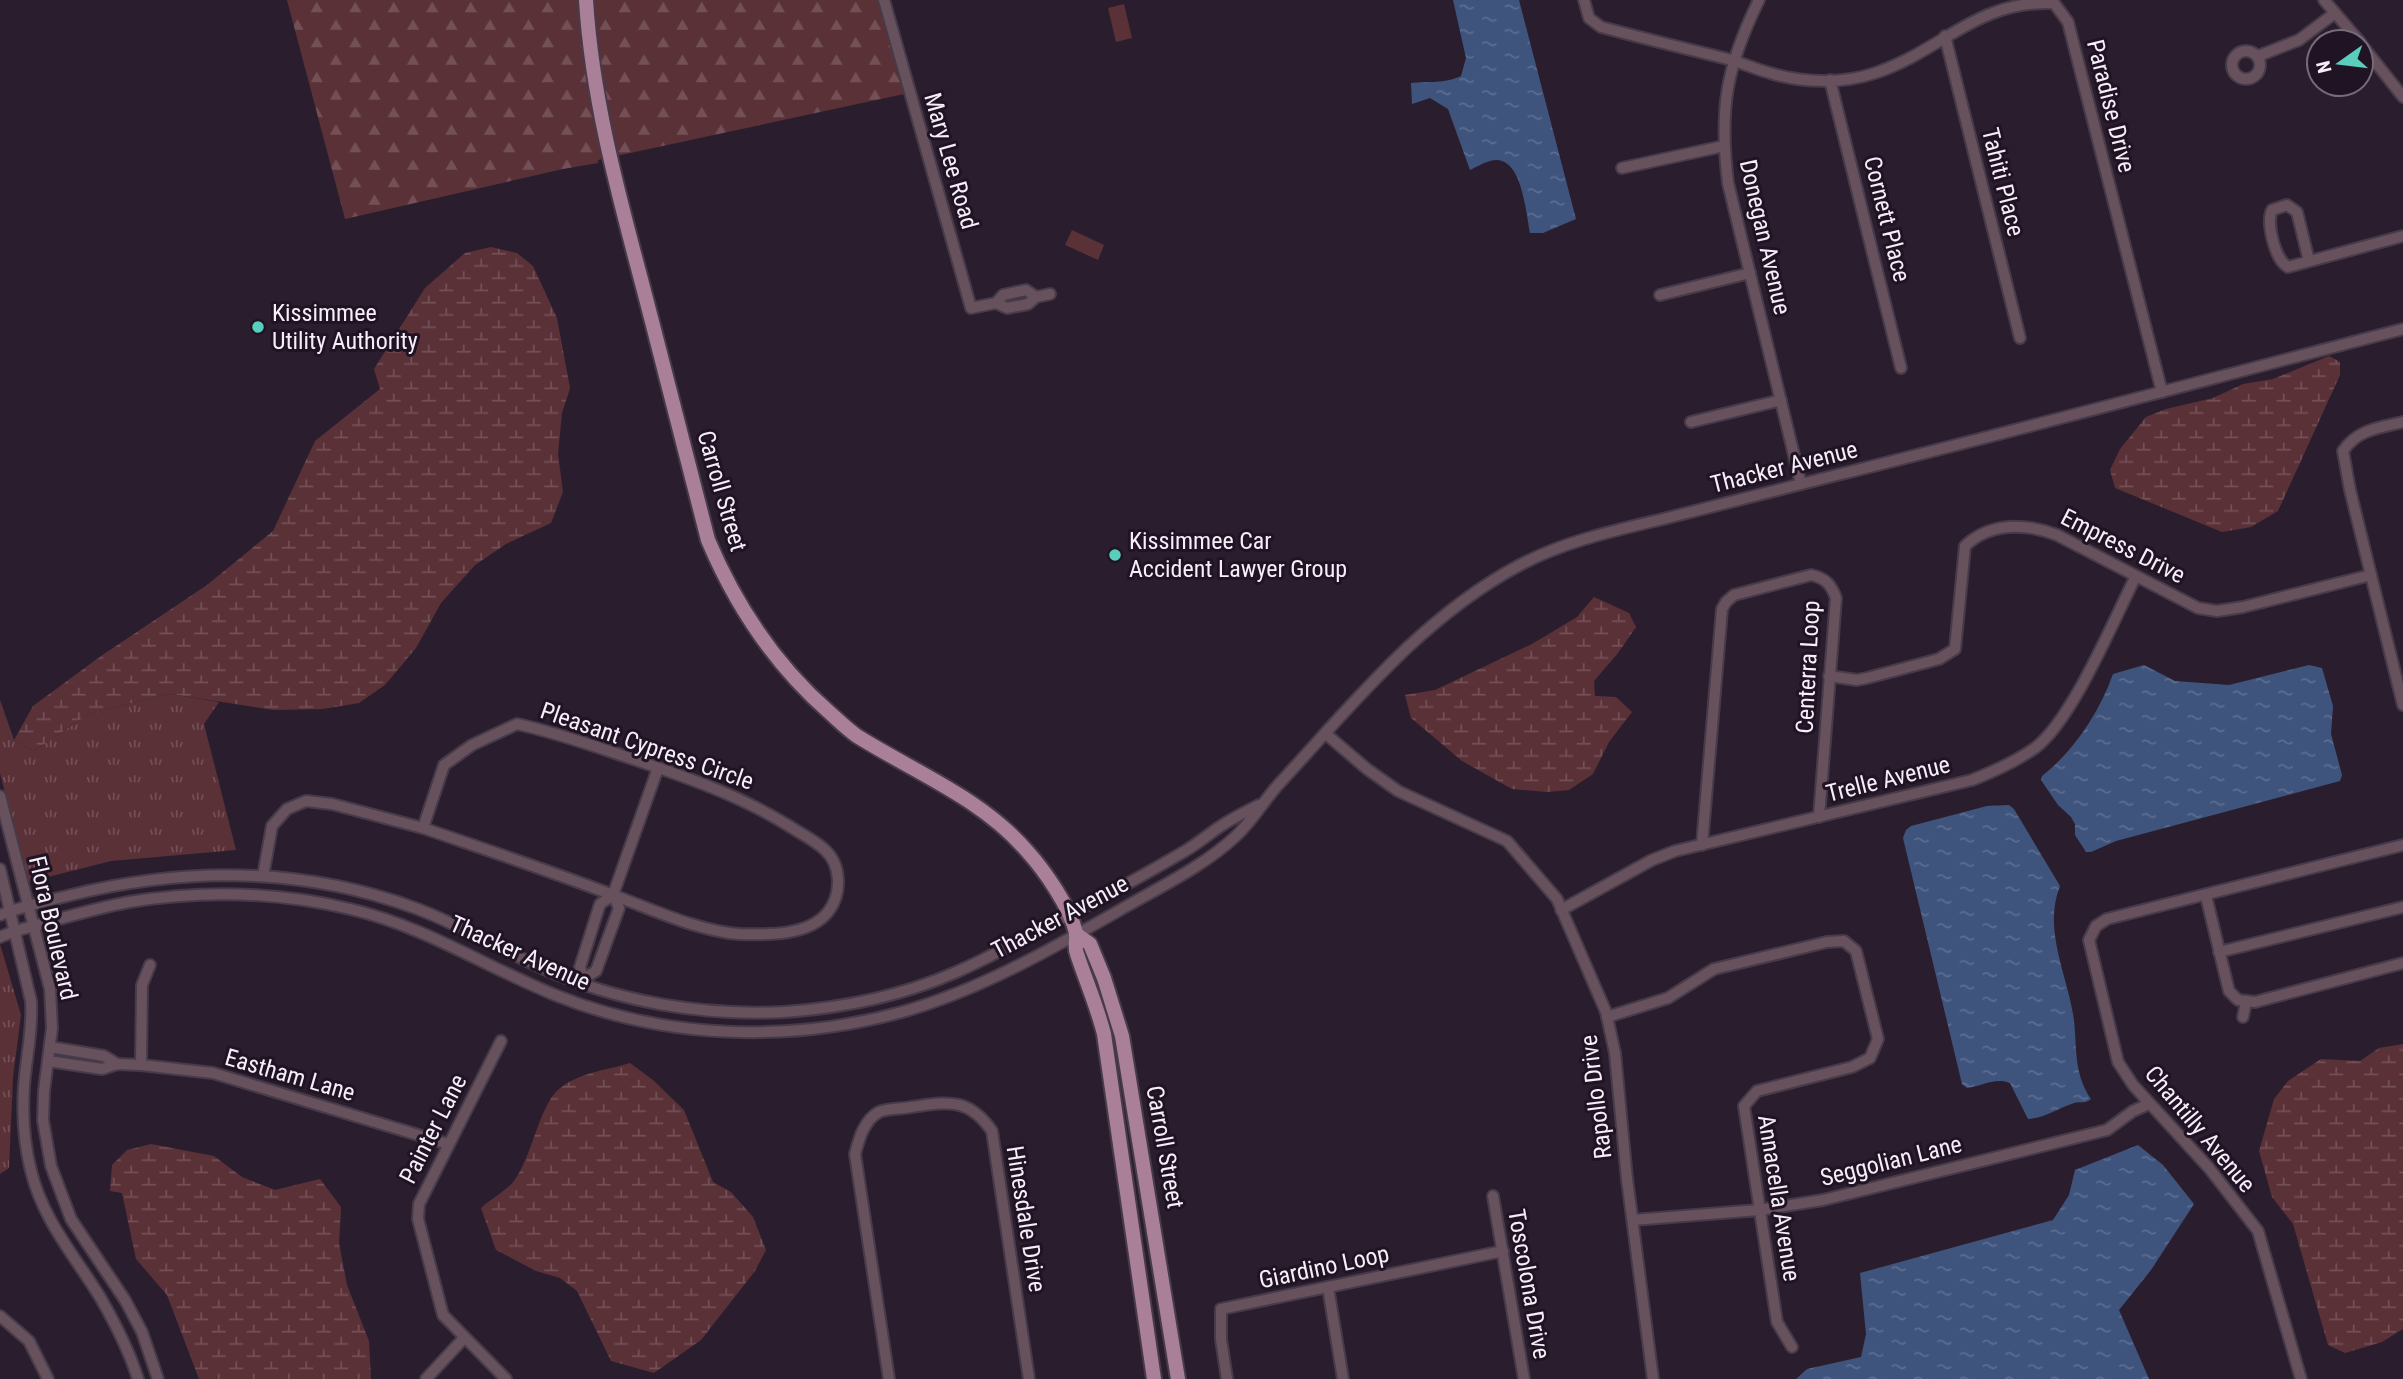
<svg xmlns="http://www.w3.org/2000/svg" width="2403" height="1379" font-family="'Roboto Condensed',sans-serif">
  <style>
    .grass { fill: url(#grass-tufts) }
    .forest { fill: url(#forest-firs) }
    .wetland { fill: url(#wetland-marsh) }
    .garden { fill: #5b3138 }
    .water { fill: url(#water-ripples) }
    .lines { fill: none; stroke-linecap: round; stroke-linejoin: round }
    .minor-casing { stroke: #473b4a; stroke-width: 14 }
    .major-casing { stroke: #473b4a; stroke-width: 18 }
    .minor { stroke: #66515d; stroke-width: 10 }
    .major { stroke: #aa7f98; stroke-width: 14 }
    .poi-dot { fill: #5acebd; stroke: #201424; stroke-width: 2.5 }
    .labels { text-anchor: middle; stroke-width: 6; stroke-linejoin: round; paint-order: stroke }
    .street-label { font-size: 24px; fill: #f6eef9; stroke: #201424 }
    .poi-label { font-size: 24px; fill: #f6eef9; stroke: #201424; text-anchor: start }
  </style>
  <defs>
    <pattern id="grass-tufts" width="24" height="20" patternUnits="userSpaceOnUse" patternTransform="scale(1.75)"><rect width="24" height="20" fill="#5b3138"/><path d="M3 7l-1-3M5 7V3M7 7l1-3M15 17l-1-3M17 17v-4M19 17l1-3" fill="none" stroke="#734f56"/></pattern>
    <pattern id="forest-firs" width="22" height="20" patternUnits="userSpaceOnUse" patternTransform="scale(1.75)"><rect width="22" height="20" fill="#5b3138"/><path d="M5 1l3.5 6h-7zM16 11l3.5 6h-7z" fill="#734f56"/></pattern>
    <pattern id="wetland-marsh" width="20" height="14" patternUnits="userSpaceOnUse" patternTransform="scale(1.75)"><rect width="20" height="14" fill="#5b3138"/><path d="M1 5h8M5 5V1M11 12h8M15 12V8" fill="none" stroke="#734f56"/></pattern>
    <pattern id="water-ripples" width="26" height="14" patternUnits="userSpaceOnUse" patternTransform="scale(1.75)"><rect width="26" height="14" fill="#3f547d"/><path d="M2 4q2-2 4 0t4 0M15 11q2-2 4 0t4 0" fill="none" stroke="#5b6d90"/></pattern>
  </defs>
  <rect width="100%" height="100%" fill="#2a1e2e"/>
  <g class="grass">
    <polygon points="171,694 219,702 204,724 236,850 111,861 28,882 0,773 0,700 14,740 34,751 90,713"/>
    <polygon points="0,944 21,1015 13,1077 9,1168 0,1174"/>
  </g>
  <g class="forest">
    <polygon points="287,0 581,0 605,158 598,160 598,163 563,169 345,219"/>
    <path d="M592,0H878L904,94L616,156C605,104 595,53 592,0Z"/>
  </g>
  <g class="wetland">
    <polygon points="491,247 517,253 533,266 557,318 570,388 562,413 558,454 563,492 551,523 506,544 475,565 441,603 416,648 385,685 359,703 323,709 274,710 171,694 90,713 34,751 14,740 33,706 101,656 207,585 273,531 315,441 380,389 374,369 425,288 465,253"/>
    <polygon points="2329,356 2340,362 2340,375 2278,511 2251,527 2222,532 2115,488 2110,470 2120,449 2146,417 2166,409 2213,398 2243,384 2273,379"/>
    <polygon points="1594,597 1629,613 1636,627 1618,653 1594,681 1595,696 1616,697 1632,712 1609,742 1593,774 1569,790 1547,792 1512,789 1462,761 1411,718 1405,695 1435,690 1532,644 1577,617"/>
    <polygon points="2403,1044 2403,1329 2382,1342 2345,1353 2328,1345 2293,1224 2272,1197 2259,1151 2274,1099 2288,1081 2321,1059 2360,1061 2379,1048"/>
    <path d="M630,1063L653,1080L684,1110L713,1182L731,1192L753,1217L766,1250L755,1271L701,1340L654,1373L611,1361L577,1291L560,1278L536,1271L496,1250L481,1208C491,1199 506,1191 514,1181C532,1157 539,1106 559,1089C578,1073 607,1070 630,1063Z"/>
    <polygon points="151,1144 214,1156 242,1177 275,1190 320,1179 341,1207 339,1243 347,1285 369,1341 371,1379 199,1379 167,1295 136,1259 122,1193 110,1191 112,1165 127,1150"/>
  </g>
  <g class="garden">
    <polygon points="1124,4 1132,38 1116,42 1108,8"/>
    <polygon points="1072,230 1104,245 1098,260 1065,245"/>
  </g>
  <g class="water">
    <path d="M1453,0H1519L1576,219L1543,233H1530C1526,214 1523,168 1502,161C1493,157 1478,166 1470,170L1448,109L1430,98L1412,104L1411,83C1431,81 1443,84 1461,76L1466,58Z"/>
    <path d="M2144,665L2175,681L2229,685L2309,665L2322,668L2333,706L2331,734L2342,775L2340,781L2116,841L2091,852H2086L2075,835V824L2071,817L2058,805L2041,780L2042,776C2074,751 2099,713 2113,674Z"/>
    <path d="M2009,805L2014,809L2060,886C2043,928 2066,972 2073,1014C2078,1045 2072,1071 2091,1099C2085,1104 2081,1101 2074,1103C2058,1108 2045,1118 2028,1119L2010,1083C1995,1077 1982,1086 1967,1088L1962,1084L1903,838L1906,830L1911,826L1987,806Z"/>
    <polygon points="2138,1145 2163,1165 2194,1204 2151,1270 2119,1310 2149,1379 1796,1379 1807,1369 1861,1357 1866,1334 1860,1273 2053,1220 2069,1195 2075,1170"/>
  </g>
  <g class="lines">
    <defs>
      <g id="minor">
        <polyline points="884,0 971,308 996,303 1007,308 1028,304 1036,297 1050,294"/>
        <path d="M1584,0L1589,18L1601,27C1642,38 1683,48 1724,58C1740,62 1755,69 1770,73C1802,83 1843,84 1875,73C1942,51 1976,0 2054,3L2068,22L2162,392"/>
        <path d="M1759,0C1726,67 1719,109 1728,183L1801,484"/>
        <polyline points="2324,0 2360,42"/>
        <polyline points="1945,36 2020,338"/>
        <polyline points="2361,44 2403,97"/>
        <circle cx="2246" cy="65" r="14"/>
        <polyline points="2258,56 2299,40 2335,13"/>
        <polyline points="1830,80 1901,368"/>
        <polyline points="1622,168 1724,146"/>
        <path d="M2309,261L2297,212L2287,205L2272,210C2266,223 2275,260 2288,267L2403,236"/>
        <polyline points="1660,295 1750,273"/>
        <polyline points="996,303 1003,295 1026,290 1036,297"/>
        <polyline points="1691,422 1781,400"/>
        <path d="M2403,422C2379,428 2358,429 2343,451L2350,490L2403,705"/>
        <path d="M1829,676L1857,680L1867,678L1939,659L1955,649L1965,546C1990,522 2026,523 2057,535L2198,608L2217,611L2243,607L2371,575"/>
        <path d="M517,724C554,732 588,744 624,756C680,775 738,794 789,826C800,833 814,840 824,849C842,865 842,894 828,912C809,936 767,935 739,934C698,931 651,909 613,895C550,871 487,850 423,828L444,765L472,745Z"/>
        <polyline points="1326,734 1367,769 1398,791 1507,841 1557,899 1606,1012 1615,1053 1627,1179 1653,1379"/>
        <polyline points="0,796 50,989 52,1028 44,1091 43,1120 51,1166 71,1219 125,1300 142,1332 158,1379"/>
        <path d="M1702,845L1722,609L1726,602L1734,595L1811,575C1825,578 1831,584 1836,598L1819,817"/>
        <path d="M0,869L31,1001C33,1031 26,1058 24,1086C22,1115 24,1143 31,1171C43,1220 74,1255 100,1297C115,1323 129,1350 138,1379"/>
        <polyline points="263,876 272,826 287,809 306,801 332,804 423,828"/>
        <polyline points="613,895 619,908 596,971 583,979 580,967 600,904 613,895 658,768"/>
        <polyline points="2206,896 2229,991 2238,1000 2255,1002 2403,963"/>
        <path d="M1561,910L1652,860L1675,851L1972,780C1995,771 2015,762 2035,748C2073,719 2113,621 2136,576"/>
        <path d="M0,915C23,906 47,901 71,895C186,867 303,867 415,908C459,924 499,949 542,968C618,1002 702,1016 784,1012C842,1008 901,996 954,973C987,959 1018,941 1050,925C1096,901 1141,877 1185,851C1199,843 1211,832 1224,824C1235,817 1247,811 1259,805"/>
        <path d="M0,937L15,931C53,921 91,909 129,902C202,890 278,892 350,909C424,926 486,967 555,995C664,1039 789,1043 902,1012C981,990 1055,947 1127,906C1164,885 1205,865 1236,836C1252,821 1264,801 1278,785C1352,705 1421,618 1518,566C1564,541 1617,530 1667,518C1723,504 1778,490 1833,476C2023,429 2213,378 2403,329"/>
        <polyline points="2219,952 2403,907"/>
        <polyline points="1607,1017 1668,998 1714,969 1827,942 1844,941 1856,951 1878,1039 1870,1058 1852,1067 1757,1091 1744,1106 1777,1322 1792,1347"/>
        <polyline points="2243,1017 2246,1002"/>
        <polyline points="501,1041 419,1204 418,1219 443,1315 506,1379"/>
        <polyline points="50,1047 104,1056 117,1064"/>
        <polyline points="48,1061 102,1069 117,1064 141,1065 213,1073 448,1144"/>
        <polyline points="141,1065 142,985 150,965"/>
        <polyline points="1493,1196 1524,1379"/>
        <polyline points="1633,1220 1759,1210 1823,1200 2107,1130 2133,1111 2149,1104"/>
        <polyline points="1328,1287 1343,1379"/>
        <polyline points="0,1316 29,1341 48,1379"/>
        <polyline points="426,1379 464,1338"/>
        <path d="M889,1379L855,1154C859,1139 864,1120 879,1112C887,1108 902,1109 911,1107C949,1102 968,1097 992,1131L1029,1379"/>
        <polyline points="1227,1379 1221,1339 1221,1309 1503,1251"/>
        <polyline points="2301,1379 2258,1231 2209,1168 2133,1085 2118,1062 2089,940 2096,926 2107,919 2403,845"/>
      </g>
      <g id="major">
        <path d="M586,0C592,98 618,193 643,287C665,371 686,455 708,540C736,606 774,664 829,712C838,720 847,729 857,736C916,773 981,798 1027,851C1045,871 1070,907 1076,933C1077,940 1074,947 1077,954C1086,981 1097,1006 1104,1034L1154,1379"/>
        <polyline points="1076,934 1090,944 1104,978 1122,1036 1178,1379"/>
      </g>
    </defs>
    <use href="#minor" class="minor-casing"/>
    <use href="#major" class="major-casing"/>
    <use href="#minor" class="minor"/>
    <use href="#major" class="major"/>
  </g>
  <g class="poi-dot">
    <circle cx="258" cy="327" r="7"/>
    <circle cx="1115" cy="555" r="7"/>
  </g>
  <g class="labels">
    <g class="street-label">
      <text transform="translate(2111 106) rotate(76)" y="8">Paradise Drive</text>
      <text transform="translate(951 161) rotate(74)" y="8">Mary Lee Road</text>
      <text transform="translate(2003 182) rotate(76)" y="8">Tahiti Place</text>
      <text transform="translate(1887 219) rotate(76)" y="8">Cornett Place</text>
      <text transform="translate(1765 237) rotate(77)" y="8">Donegan Avenue</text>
      <text transform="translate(1784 467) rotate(-14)" y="8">Thacker Avenue</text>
      <text transform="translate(722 491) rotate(74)" y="8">Carroll Street</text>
      <text transform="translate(2123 546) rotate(27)" y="8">Empress Drive</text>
      <text transform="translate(1808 667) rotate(-87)" y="8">Centerra Loop</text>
      <text transform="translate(647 746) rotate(19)" y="8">Pleasant Cypress Circle</text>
      <text transform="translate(1888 779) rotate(-14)" y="8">Trelle Avenue</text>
      <text transform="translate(1060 917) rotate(-28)" y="8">Thacker Avenue</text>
      <text transform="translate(53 928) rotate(77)" y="8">Flora Boulevard</text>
      <text transform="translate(520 953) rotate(24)" y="8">Thacker Avenue</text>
      <text transform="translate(290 1075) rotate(16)" y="8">Eastham Lane</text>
      <text transform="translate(1596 1097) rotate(-97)" y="8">Rapollo Drive</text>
      <text transform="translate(433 1129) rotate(-63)" y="8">Painter Lane</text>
      <text transform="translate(2200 1129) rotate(50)" y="8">Chantilly Avenue</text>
      <text transform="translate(1165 1147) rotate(80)" y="8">Carroll Street</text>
      <text transform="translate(1891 1161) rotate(-14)" y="8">Seggolian Lane</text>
      <text transform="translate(1779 1198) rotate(81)" y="8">Annacella Avenue</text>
      <text transform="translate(1026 1219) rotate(81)" y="8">Hinesdale Drive</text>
      <text transform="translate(1324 1267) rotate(-12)" y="8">Giardino Loop</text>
      <text transform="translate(1529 1284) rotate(80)" y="8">Toscolona Drive</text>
    </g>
    <g class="poi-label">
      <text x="272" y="321">Kissimmee<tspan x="272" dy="28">Utility Authority</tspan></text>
      <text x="1129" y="549">Kissimmee Car<tspan x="1129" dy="28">Accident Lawyer Group</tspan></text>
    </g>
  </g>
  <g transform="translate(2340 63) rotate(256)"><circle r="33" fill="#201424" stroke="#766b79" stroke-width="2"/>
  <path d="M0-5L12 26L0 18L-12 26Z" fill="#5acebd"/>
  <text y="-10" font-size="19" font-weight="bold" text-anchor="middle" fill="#f6eef9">N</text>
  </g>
</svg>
